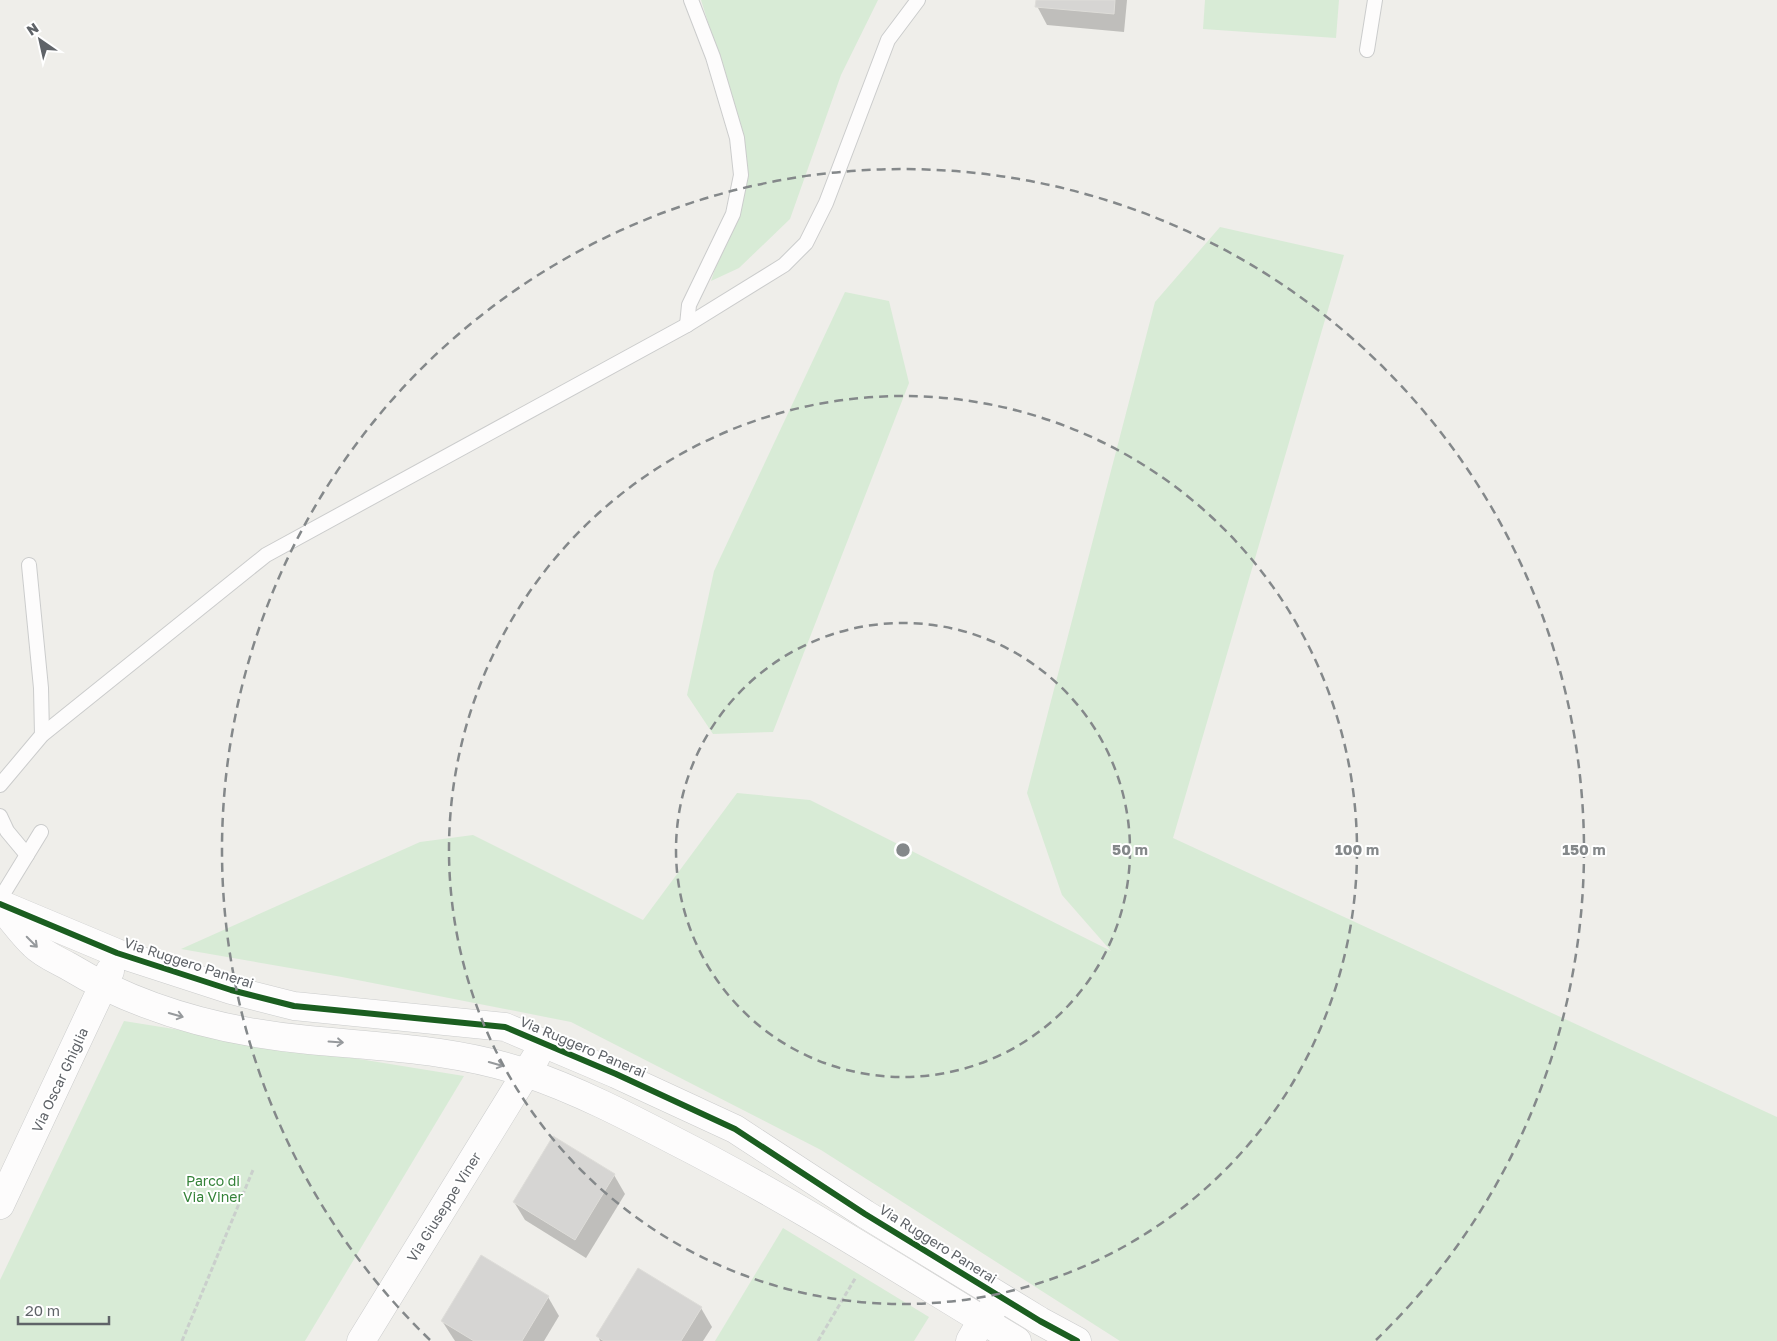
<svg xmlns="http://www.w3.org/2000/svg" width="1777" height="1341" font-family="'Golos Text',sans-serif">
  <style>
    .green { fill: #d8ebd6 }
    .shadow { fill: #0003 }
    .building { fill: #d6d5d3; stroke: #deddd9 }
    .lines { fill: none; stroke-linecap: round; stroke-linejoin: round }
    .service-casing { stroke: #cbcccc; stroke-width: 16 }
    .minor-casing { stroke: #cbcccc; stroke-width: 29 }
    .path { stroke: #cacfcc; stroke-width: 3; stroke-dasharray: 5 2.5; stroke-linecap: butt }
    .service { stroke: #fdfcfc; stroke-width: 14 }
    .minor { stroke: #fdfcfc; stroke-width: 28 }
    .cycleway-casing { stroke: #fff; stroke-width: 9 }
    .cycleway { stroke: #1b5e20; stroke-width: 6 }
    .oneway { stroke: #96999c }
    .ring { fill: none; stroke: #84888a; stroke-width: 2.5; stroke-dasharray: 9 6 }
    .labels { text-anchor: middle; stroke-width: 4; stroke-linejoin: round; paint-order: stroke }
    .street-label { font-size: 14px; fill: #5f6368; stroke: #fff }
    .park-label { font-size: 14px; fill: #348238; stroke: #fff }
    .centre { fill: #84888a; stroke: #fff; stroke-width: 2.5 }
    .ring-label { font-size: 15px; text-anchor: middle; font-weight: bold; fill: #84888a; stroke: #fff; stroke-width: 4; stroke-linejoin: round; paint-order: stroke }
  </style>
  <rect width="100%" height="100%" fill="#efeeea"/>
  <g class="green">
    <polygon points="701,0 878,0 841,75 790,219 739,268 711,281 725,239 740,208 734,106"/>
    <polygon points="1205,0 1339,0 1336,38 1203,29"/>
    <polygon points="1220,227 1344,255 1173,838 1777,1117 1777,1341 1120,1341 821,1150 571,1022 342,977 181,949 420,842 473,835 643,920 737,793 810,800 1111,951 1062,895 1027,793 1155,302"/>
    <polygon points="845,292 889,301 909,383 773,732 713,734 687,695 714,571"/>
    <polygon points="124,1021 464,1076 305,1341 0,1341 0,1280"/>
    <polygon points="783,1228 929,1317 914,1341 715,1341"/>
  </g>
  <g class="shadow">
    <polygon points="1037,0 1127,0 1124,32 1047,25 1037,6"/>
    <polygon points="554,1138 614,1175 625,1194 586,1258 525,1220 514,1202"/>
    <polygon points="548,1297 559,1316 544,1341 455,1341 442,1321"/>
    <polygon points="701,1308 712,1327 703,1341 600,1341 598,1336"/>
  </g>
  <g class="building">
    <polygon points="1036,0 1115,0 1114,14 1035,7"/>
    <polygon points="553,1136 615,1174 575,1240 513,1202"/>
    <polygon points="481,1255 549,1296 522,1341 474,1341 441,1321"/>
    <polygon points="638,1268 702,1307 681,1341 604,1341 596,1336"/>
  </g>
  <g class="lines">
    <defs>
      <g id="service">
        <polyline points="1367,50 1375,0"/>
        <polyline points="687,325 689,305 733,214 741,175 737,138 713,57 691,0"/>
        <polyline points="29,565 41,688 42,735"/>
        <polyline points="0,785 42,735 266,555 687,325 784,265 806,243 826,203 888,40 918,0"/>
        <polyline points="0,816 7,831 27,855"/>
        <polyline points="0,899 41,832"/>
      </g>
      <g id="minor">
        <polyline points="0,904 117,953 231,990 294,1006 505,1027 616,1074 735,1129 865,1214 1040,1321 1077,1341"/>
        <path d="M1,907C12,919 22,934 34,945C43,954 57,960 68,966C142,1011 223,1032 309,1040C381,1047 456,1049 526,1073C577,1090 627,1116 675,1141C793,1201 904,1273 1017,1341"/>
        <polyline points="0,1205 110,971"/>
        <polyline points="361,1341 536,1057"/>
        <polyline points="970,1341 982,1320 994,1307"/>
      </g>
    </defs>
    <use href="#service" class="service-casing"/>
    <use href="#minor" class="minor-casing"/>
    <g class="path">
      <polyline points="182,1341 253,1170"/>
      <polyline points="818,1341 856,1277"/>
    </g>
    <use href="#service" class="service"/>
    <use href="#minor" class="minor"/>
    <defs>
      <polyline id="cycleway" points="0,904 117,953 231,990 294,1006 505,1027 616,1074 735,1129 865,1214 1040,1321 1077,1341"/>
    </defs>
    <use href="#cycleway" class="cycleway-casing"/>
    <use href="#cycleway" class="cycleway"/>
  </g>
  <defs><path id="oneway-shaft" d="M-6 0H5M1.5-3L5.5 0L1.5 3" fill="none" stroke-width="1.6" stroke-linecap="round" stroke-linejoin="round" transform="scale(1.25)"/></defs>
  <g class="oneway">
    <use href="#oneway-shaft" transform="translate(32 942) rotate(45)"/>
    <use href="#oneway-shaft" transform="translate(176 1015) rotate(16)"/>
    <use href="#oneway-shaft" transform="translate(336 1042) rotate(4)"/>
    <use href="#oneway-shaft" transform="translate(496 1064) rotate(16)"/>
  </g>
  <g class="ring">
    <circle cx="903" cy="850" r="227"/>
    <circle cx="903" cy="850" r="454"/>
    <path d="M430 1340A681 681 0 1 1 1376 1340"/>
  </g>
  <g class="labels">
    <g class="street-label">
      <text transform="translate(189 963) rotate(18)" y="5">Via Ruggero Panerai</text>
      <text transform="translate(583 1047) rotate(23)" y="5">Via Ruggero Panerai</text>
      <text transform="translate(60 1080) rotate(-65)" y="5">Via Oscar Ghiglia</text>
      <text transform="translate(444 1207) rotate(-58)" y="5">Via Giuseppe Viner</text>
      <text transform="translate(938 1244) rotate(32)" y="5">Via Ruggero Panerai</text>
    </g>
    <g class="park-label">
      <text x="213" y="1186">Parco di<tspan x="213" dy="16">Via Viner</tspan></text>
    </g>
  </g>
  <circle cx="903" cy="850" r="8" class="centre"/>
  <g class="ring-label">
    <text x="1130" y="855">50 m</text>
    <text x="1357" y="855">100 m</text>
    <text x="1584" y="855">150 m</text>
  </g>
  <g transform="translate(40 40) rotate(326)" stroke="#ffffff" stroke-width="4" paint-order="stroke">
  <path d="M0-4L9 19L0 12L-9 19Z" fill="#5f6368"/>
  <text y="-8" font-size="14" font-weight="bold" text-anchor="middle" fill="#5f6368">N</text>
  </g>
  <path d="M18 1316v8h91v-8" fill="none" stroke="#5f6368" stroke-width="2.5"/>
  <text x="25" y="1316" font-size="15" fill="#5f6368" stroke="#ffffff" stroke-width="4" paint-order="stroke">20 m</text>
</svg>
